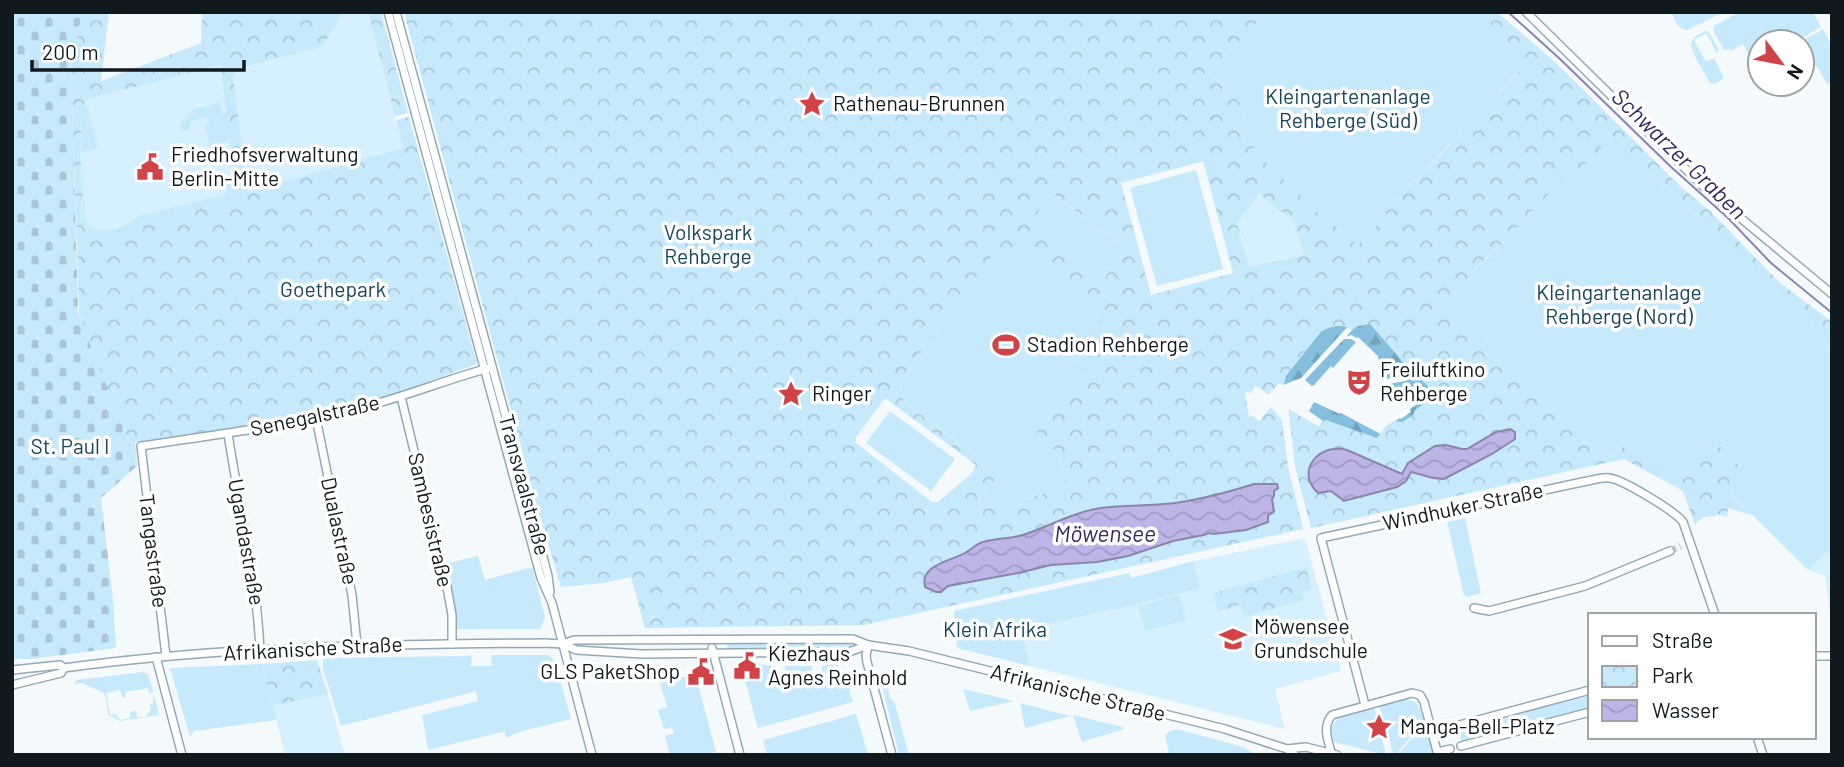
<svg xmlns="http://www.w3.org/2000/svg" width="1844" height="767" font-family="Barlow,sans-serif">
  <style>
    .built { fill: #d6f0ff }
    .green { fill: #c6e9fc }
    .forest { fill: url(#forest-firs) }
    .cemetery { fill: url(#cemetery-stones) }
    .park { fill: url(#park-crowns); fill-rule: evenodd }
    .water { fill: url(#water-waves); stroke: #8986ab; stroke-width: 2 }
    .lines { fill: none; stroke-linecap: round; stroke-linejoin: round }
    .stream { stroke: #8986ab; stroke-width: 2 }
    .minor-tunnel { stroke: #d2d7db; stroke-width: 7; stroke-dasharray: 7 3.5; stroke-linecap: butt }
    .minor-casing { stroke: #92a9b6; stroke-width: 10 }
    .minor { stroke: #fff; stroke-width: 7 }
    .labels { text-anchor: middle; stroke-width: 7; stroke-linejoin: round; paint-order: stroke }
    .park-label { font-size: 21px; fill: #16465b; stroke: #fff }
    .poi-label { font-size: 21px; fill: #10191d; stroke: #fff; text-anchor: start }
    .street-label { font-size: 21px; fill: #10191d; stroke: #fff }
    .water-label { font-size: 23px; font-style: italic; fill: #372764; stroke: #fff }
  </style>
  <defs>
    <pattern id="forest-firs" width="22" height="20" patternUnits="userSpaceOnUse" patternTransform="scale(1.75)"><rect width="22" height="20" fill="#85bfdd"/><path d="M5 1l3.5 6h-7zM16 11l3.5 6h-7z" fill="#72a4bd"/></pattern>
    <pattern id="cemetery-stones" width="16" height="16" patternUnits="userSpaceOnUse" patternTransform="scale(1.75)"><rect width="16" height="16" fill="#c6e9fc"/><path d="M2 7V4a2 2 0 0 1 4 0v3zM10 15v-3a2 2 0 0 1 4 0v3z" fill="#a9c7d8"/></pattern>
    <pattern id="park-crowns" width="20" height="18" patternUnits="userSpaceOnUse" patternTransform="scale(1.75)"><rect width="20" height="18" fill="#c6e9fc"/><path d="M2 6a3 3 0 1 1 6 0M12 15a3 3 0 1 1 6 0" fill="none" stroke="#a9c7d8"/></pattern>
    <pattern id="water-waves" width="16" height="10" patternUnits="userSpaceOnUse" patternTransform="scale(1.75)"><rect width="16" height="10" fill="#bdb4e8"/><path d="M0 5q4-4 8 0t8 0" fill="none" stroke="#a19ac7"/></pattern>
  </defs>
  <rect width="100%" height="100%" fill="#f4f9fc"/>
  <g class="built">
    <polygon points="343,12 368,12 403,148 248,193 233,76 239,68 322,47"/>
    <polygon points="220,65 237,197 97,236 83,228 81,104 84,104 87,99"/>
    <polygon points="1259,194 1294,220 1304,255 1249,267 1237,223"/>
    <polygon points="1305,538 1341,671 1275,689 1285,729 1030,666 1022,629 1131,606 1200,588 1194,561"/>
    <polygon points="1827,550 1832,555 1832,626 1825,576 1808,570"/>
    <polygon points="328,694 345,755 285,755 273,706"/>
  </g>
  <g class="green">
    <polygon points="1267,12 1485,12 1537,58 1528,62 1498,93 1499,95 1446,148 1385,212 1388,215 1358,246 1331,220 1328,222 1251,149 1253,146 1232,125 1247,110 1209,73"/>
    <polygon points="1671,12 1724,12 1687,30 1679,27"/>
    <polygon points="1740,12 1813,12 1821,27 1795,42 1760,42 1760,61 1754,65 1743,44 1731,51 1730,49 1724,50 1713,30 1714,26"/>
    <polygon points="1823,29 1832,46 1832,82 1827,84 1816,65 1808,69 1802,58 1802,42 1800,42"/>
    <path d="M1706,31L1709,32L1719,51L1717,53L1706,33L1694,40L1706,62L1714,58L1724,78L1714,84L1710,83C1706,74 1688,50 1692,41C1694,36 1701,33 1706,31Z"/>
    <polygon points="220,102 222,113 227,112 230,140 210,146 205,127 209,125 207,117 190,121 190,130 183,131 181,128 180,123 193,110"/>
    <path d="M81,104L86,106L88,109L98,147L82,152L85,216C89,239 124,231 136,217L224,195L227,192L223,178L234,173L238,203L135,235L83,236Z"/>
    <path d="M1615,135L1635,158L1813,327L1812,330L1832,349V555L1827,551L1808,570L1732,495L1707,442L1675,475L1672,474L1631,439L1612,458L1454,308L1453,305L1455,300L1478,275L1474,270L1498,248L1522,221L1575,167L1579,170C1591,159 1601,144 1615,135Z"/>
    <polygon points="1196,170 1223,269 1157,286 1130,188"/>
    <polygon points="1052,193 1125,247 1124,253 1103,281 1028,225"/>
    <path d="M995,252H1021L1090,298L1092,312L1096,315L1100,327L1073,363L1084,372L1041,429C1043,438 1049,441 1054,449C1062,461 1065,474 1064,489L982,509L978,499L1000,474L904,402L899,382Z"/>
    <polygon points="890,411 955,459 931,491 866,443"/>
    <polygon points="1465,518 1481,593 1468,597 1464,595 1447,522"/>
    <polygon points="478,556 485,580 532,567 545,617 540,629 457,629 453,598 445,564"/>
    <polygon points="1194,561 1200,588 1131,606 1022,629 1030,666 957,648 954,611 1129,573 1131,578"/>
    <polygon points="1179,595 1186,620 1145,631 1138,606"/>
    <polygon points="851,643 851,647 727,648 728,644"/>
    <polygon points="491,655 549,655 555,661 571,719 519,732 506,738 505,732 498,733 428,750 422,715 478,701 476,691 341,726 323,670 323,658 471,656 472,661 470,666 492,666"/>
    <polygon points="838,663 838,676 844,676 847,678 848,686 849,686 851,697 852,697 853,702 758,728 745,680 748,677 758,677 758,664 774,666 775,677 785,676 785,666 812,666 812,676 822,676 822,666"/>
    <polygon points="262,664 277,720 194,731 190,737 170,668"/>
    <polygon points="655,665 673,665 673,677 696,677 716,752 711,753 712,755 670,755 665,736 674,733 672,727 664,729 658,710 667,707"/>
    <polygon points="883,670 890,698 895,704 909,755 899,755 879,674"/>
    <polygon points="143,672 148,674 153,692 149,693 148,688 125,692 126,697 122,698 120,690 106,693 110,715 116,714 120,720 130,718 130,712 136,711 137,717 145,717 151,710 150,705 153,703 153,698 155,698 159,715 120,721 108,715 106,698 104,693 82,683 74,684 77,680"/>
    <polygon points="963,689 1014,701 970,711"/>
    <polygon points="1590,695 1590,707 1462,743 1458,729 1471,725 1472,727"/>
    <path d="M1405,699C1421,701 1422,713 1426,726L1415,732L1397,753L1393,754L1379,706Z"/>
    <polygon points="1020,703 1070,716 1025,728"/>
    <polygon points="1374,707 1386,755 1334,742 1331,728 1338,718"/>
    <polygon points="856,714 868,755 767,755 763,740"/>
    <polygon points="1073,715 1123,727 1124,729 1082,742"/>
    <polygon points="1176,729 1243,747 1256,755 1169,755 1165,734"/>
    <polygon points="1427,729 1434,755 1398,755 1411,739"/>
  </g>
  <g class="forest">
    <polygon points="1365,316 1412,366 1402,376 1382,380 1378,356 1358,337 1357,338 1351,335 1346,337"/>
    <polygon points="1351,323 1301,378 1283,385 1282,336"/>
    <polygon points="1344,339 1351,339 1356,342 1333,368 1331,366 1314,385 1312,386 1305,380"/>
    <polygon points="1416,370 1476,406 1385,427 1400,418 1401,419 1411,412 1410,409 1416,405 1409,395 1403,400 1400,397 1386,401 1383,385 1405,381"/>
    <polygon points="1314,402 1340,414 1341,413 1388,438 1292,438 1289,410 1319,427 1323,421 1309,411"/>
  </g>
  <polygon class="cemetery" points="12,12 83,12 71,60 78,311 138,465 101,498 113,600 116,648 31,659 12,659"/>
  <g class="park">
    <path d="M83,12H109L101,81L201,43L202,12H343L322,47L239,68L233,76L248,192L403,148L396,120L409,117L477,364C438,378 399,394 359,404C286,423 210,430 135,442L137,461L88,340L79,311L71,60ZM220,65L237,197L97,236L83,228L81,159V105L84,104L88,99Z"/>
    <polygon points="368,12 381,12 408,113 395,116"/>
    <path d="M404,12H1267L1209,73L1247,110L1232,126L1254,146L1252,149L1328,222L1330,220L1358,245L1387,215L1385,212L1476,118L1478,117L1483,110L1499,95L1498,94L1528,62L1478,12H1497L1554,61L1682,188L1711,212L1780,283L1832,322V349L1811,329L1813,327L1612,136L1579,171L1575,167L1522,221L1498,248L1474,269L1479,275L1455,300L1453,305L1454,308L1612,458L1633,437L1671,474L1675,475L1707,442L1716,443L1743,469L1732,480L1736,491L1732,496L1752,515L1728,508L1727,517L1717,514L1716,516L1703,517L1695,525L1683,491L1624,459L1311,528L1295,466L1289,410L1319,427L1324,421L1326,420L1377,438L1385,427L1395,421L1402,422L1413,415L1415,410L1428,401V386L1409,369L1370,324L1358,326L1352,330C1344,323 1330,326 1321,332L1286,376L1284,385L1278,384L1274,389L1271,390L1270,395L1255,386L1251,393L1247,392L1245,394L1249,417L1253,416L1259,421L1271,407L1282,420L1288,467L1303,529L864,625L645,628L631,577L603,583L561,587L534,496ZM1203,161L1233,273L1151,295L1121,183ZM1052,193L1124,246V253L1103,280L1029,225ZM1259,194L1294,221L1304,255L1249,267L1237,223ZM995,252H1021L1089,298L1092,312L1096,315L1100,327L1073,363L1084,372L1041,429L1040,428L1036,432C1056,445 1066,465 1064,489L982,509L978,499L1000,474L904,402L899,382ZM885,398L976,465L970,475L938,502H932L856,443V437Z"/>
    <polygon points="1306,567 1312,589 1302,592 1304,600 1244,617 1240,605 1218,612 1213,593"/>
    <polygon points="317,660 328,694 273,706 262,664"/>
  </g>
  <g class="water">
    <path d="M1510,429L1515,432V439L1492,454L1444,479L1433,478L1411,472L1406,481L1397,487L1344,501L1331,491L1318,493C1294,471 1320,442 1347,450L1402,474L1408,463L1435,446L1446,445L1462,449H1467L1496,432Z"/>
    <path d="M1254,484H1277L1278,488L1274,491V496L1272,499L1274,511L1268,516V522L1246,530L1214,534L1209,533L1204,535L1173,541L1128,556L1097,562L1051,565L1018,573L948,586L941,592H936L925,587C919,565 951,561 965,553C972,549 976,544 983,542C997,538 1012,539 1026,534C1049,526 1077,511 1101,508C1130,504 1159,507 1187,501C1210,497 1232,491 1254,484Z"/>
  </g>
  <g class="lines">
    <polyline class="stream" points="1508,12 1560,59 1670,166 1728,218 1771,263 1832,313"/>
    <polyline class="minor-tunnel" points="1670,551 1681,546"/>
    <defs>
      <g id="minor">
        <polyline points="388,12 541,578 552,603 592,755"/>
        <polyline points="396,12 531,510 548,576 550,592"/>
        <polyline points="1526,12 1708,191 1832,294"/>
        <polyline points="401,397 447,587 452,615 452,644"/>
        <polyline points="316,418 352,595 357,645"/>
        <path d="M228,434C239,506 257,578 260,651"/>
        <polyline points="1474,608 1489,611 1585,586 1670,551"/>
        <polyline points="563,644 574,640 853,639 868,645 909,651 1225,729 1287,749 1295,755"/>
        <polyline points="868,645 866,656 867,662 892,755"/>
        <polyline points="712,648 740,755"/>
        <path d="M166,656L141,446C213,435 285,426 356,409C402,398 444,380 489,368"/>
        <polyline points="1814,656 1832,656"/>
        <polyline points="156,657 182,755"/>
        <path d="M12,670L60,665L64,668C224,646 385,644 545,643L563,644L576,650L642,654L849,652L868,645"/>
        <polyline points="12,685 61,673 64,668"/>
        <path d="M1365,705L1321,538L1587,481C1594,480 1602,477 1609,478C1622,479 1675,511 1683,522L1715,615"/>
        <polyline points="1456,726 1590,690"/>
        <polyline points="1432,732 1444,729"/>
        <polyline points="1757,737 1763,755"/>
        <polyline points="1461,746 1590,712"/>
        <polyline points="1287,749 1306,747 1337,755"/>
        <polyline points="1438,752 1450,749"/>
        <path d="M1332,755C1328,741 1322,726 1332,715L1412,693L1420,695L1424,702L1438,755"/>
      </g>
    </defs>
    <use href="#minor" class="minor-casing"/>
    <use href="#minor" class="minor"/>
  </g>
  <defs>
    <symbol id="sight-bare" viewBox="-9 -9 18 18"><path d="M0-6L1.8-2.2L6-1.7L2.9 1.2L3.7 5.4L0 3.3L-3.7 5.4L-2.9 1.2L-6-1.7L-1.8-2.2Z" fill="#d24348" stroke="#fff" stroke-width="2.5" paint-order="stroke"/></symbol>
    <symbol id="civic-bare" viewBox="-9 -9 18 18"><path d="M-.6-6.5H3V-4.5H.6V-3L4-1V1h2V6H-6V1h2V-1L-.6-3ZM-1.2 2.5V6h2.4V2.5Z" fill="#d24348" stroke="#fff" stroke-width="2.5" paint-order="stroke"/></symbol>
    <symbol id="stadium-bare" viewBox="-9 -9 18 18"><path d="M0-5a6.5 5 0 1 0 0 10a6.5 5 0 1 0 0-10ZM-3.5-1.8h7v3.6h-7Z" fill="#d24348" stroke="#fff" stroke-width="2.5" paint-order="stroke"/></symbol>
    <symbol id="theatre-bare" viewBox="-9 -9 18 18"><path d="M-5-5.5Q0-4 5-5.5V0Q5 5 0 6Q-5 5-5 0ZM-3.3-2.5H-1v1.5H-3.3ZM1-2.5H3.3v1.5H1ZM-2.8 1Q0 5.5 2.8 1Z" fill="#d24348" stroke="#fff" stroke-width="2.5" paint-order="stroke"/></symbol>
    <symbol id="school-bare" viewBox="-9 -9 18 18"><path d="M0-5L7-2L0 1L-7-2ZM-4 1L0 2.5L4 1V4Q0 6-4 4Z" fill="#d24348" stroke="#fff" stroke-width="2.5" paint-order="stroke"/></symbol>
  </defs>
  <g fill-rule="evenodd">
    <use href="#sight-bare" x="793" y="85" width="38" height="38"/>
    <use href="#civic-bare" x="131" y="148" width="38" height="38"/>
    <use href="#stadium-bare" x="987" y="326" width="38" height="38"/>
    <use href="#theatre-bare" x="1340" y="363" width="38" height="38"/>
    <use href="#sight-bare" x="772" y="375" width="38" height="38"/>
    <use href="#school-bare" x="1214" y="620" width="38" height="38"/>
    <use href="#civic-bare" x="728" y="647" width="38" height="38"/>
    <use href="#civic-bare" x="682" y="653" width="38" height="38"/>
    <use href="#sight-bare" x="1360" y="708" width="38" height="38"/>
  </g>
  <g class="labels">
    <g class="park-label">
      <text x="1348" y="104">Kleingartenanlage<tspan x="1348" dy="24">Rehberge (Süd)</tspan></text>
      <text x="708" y="240">Volkspark<tspan x="708" dy="24">Rehberge</tspan></text>
      <text x="333" y="297">Goethepark</text>
      <text x="1619" y="300">Kleingartenanlage<tspan x="1619" dy="24">Rehberge (Nord)</tspan></text>
      <text x="70" y="454">St. Paul I</text>
      <text x="995" y="637">Klein Afrika</text>
    </g>
    <g class="poi-label">
      <text x="833" y="111">Rathenau-Brunnen</text>
      <text x="171" y="162">Friedhofsverwaltung<tspan x="171" dy="24">Berlin-Mitte</tspan></text>
      <text x="1027" y="352">Stadion Rehberge</text>
      <text x="1380" y="377">Freiluftkino<tspan x="1380" dy="24">Rehberge</tspan></text>
      <text x="812" y="401">Ringer</text>
      <text x="1254" y="634">Möwensee<tspan x="1254" dy="24">Grundschule</tspan></text>
      <text x="768" y="661">Kiezhaus<tspan x="768" dy="24">Agnes Reinhold</tspan></text>
      <text x="680" y="679" text-anchor="end">GLS PaketShop</text>
      <text x="1400" y="734">Manga-Bell-Platz</text>
    </g>
    <g class="street-label">
      <text transform="translate(315 416) rotate(-12)" y="7">Senegalstraße</text>
      <text transform="translate(524 485) rotate(75)" y="7">Transvaalstraße</text>
      <text transform="translate(1463 507) rotate(-12)" y="7">Windhuker Straße</text>
      <text transform="translate(430 520) rotate(77)" y="7">Sambesistraße</text>
      <text transform="translate(339 531) rotate(78)" y="7">Dualastraße</text>
      <text transform="translate(246 542) rotate(80)" y="7">Ugandastraße</text>
      <text transform="translate(153 551) rotate(83)" y="7">Tangastraße</text>
      <text transform="translate(313 649) rotate(-3)" y="7">Afrikanische Straße</text>
      <text transform="translate(1078 693) rotate(14)" y="7">Afrikanische Straße</text>
    </g>
    <g class="water-label">
      <text transform="translate(1679 154) rotate(44)" y="8">Schwarzer Graben</text>
      <text x="1105" y="542">Möwensee</text>
    </g>
  </g>
  <rect width="1844" height="767" fill="none" stroke="#10191d" stroke-width="28"/>
  <rect x="1588" y="613" width="228" height="126" fill="#ffffff" stroke="#9fa3a5" stroke-width="2"/>
  <rect x="1602" y="636" width="35" height="10" fill="#ffffff" stroke="#9fa3a5" stroke-width="2"/>
  <text x="1652" y="648" font-size="21" fill="#10191d">Straße</text>
  <rect x="1602" y="666" width="35" height="21" fill="url(#park-crowns)" stroke="#9fa3a5" stroke-width="2"/>
  <text x="1652" y="683" font-size="21" fill="#10191d">Park</text>
  <rect x="1602" y="700" width="35" height="21" fill="url(#water-waves)" stroke="#9fa3a5" stroke-width="2"/>
  <text x="1652" y="718" font-size="21" fill="#10191d">Wasser</text>
  <g transform="translate(1781 63) rotate(122)"><circle r="33" fill="#ffffff" stroke="#9fa3a5" stroke-width="2"/>
  <path d="M0-5L12 26L0 18L-12 26Z" fill="#d24348"/>
  <text y="-10" font-size="19" font-weight="bold" text-anchor="middle" fill="#10191d">N</text>
  </g>
  <path d="M32 60v10h212v-10" fill="none" stroke="#10191d" stroke-width="3.5"/>
  <text x="42" y="60" font-size="21" fill="#10191d" stroke="#ffffff" stroke-width="5" paint-order="stroke">200 m</text>
</svg>
